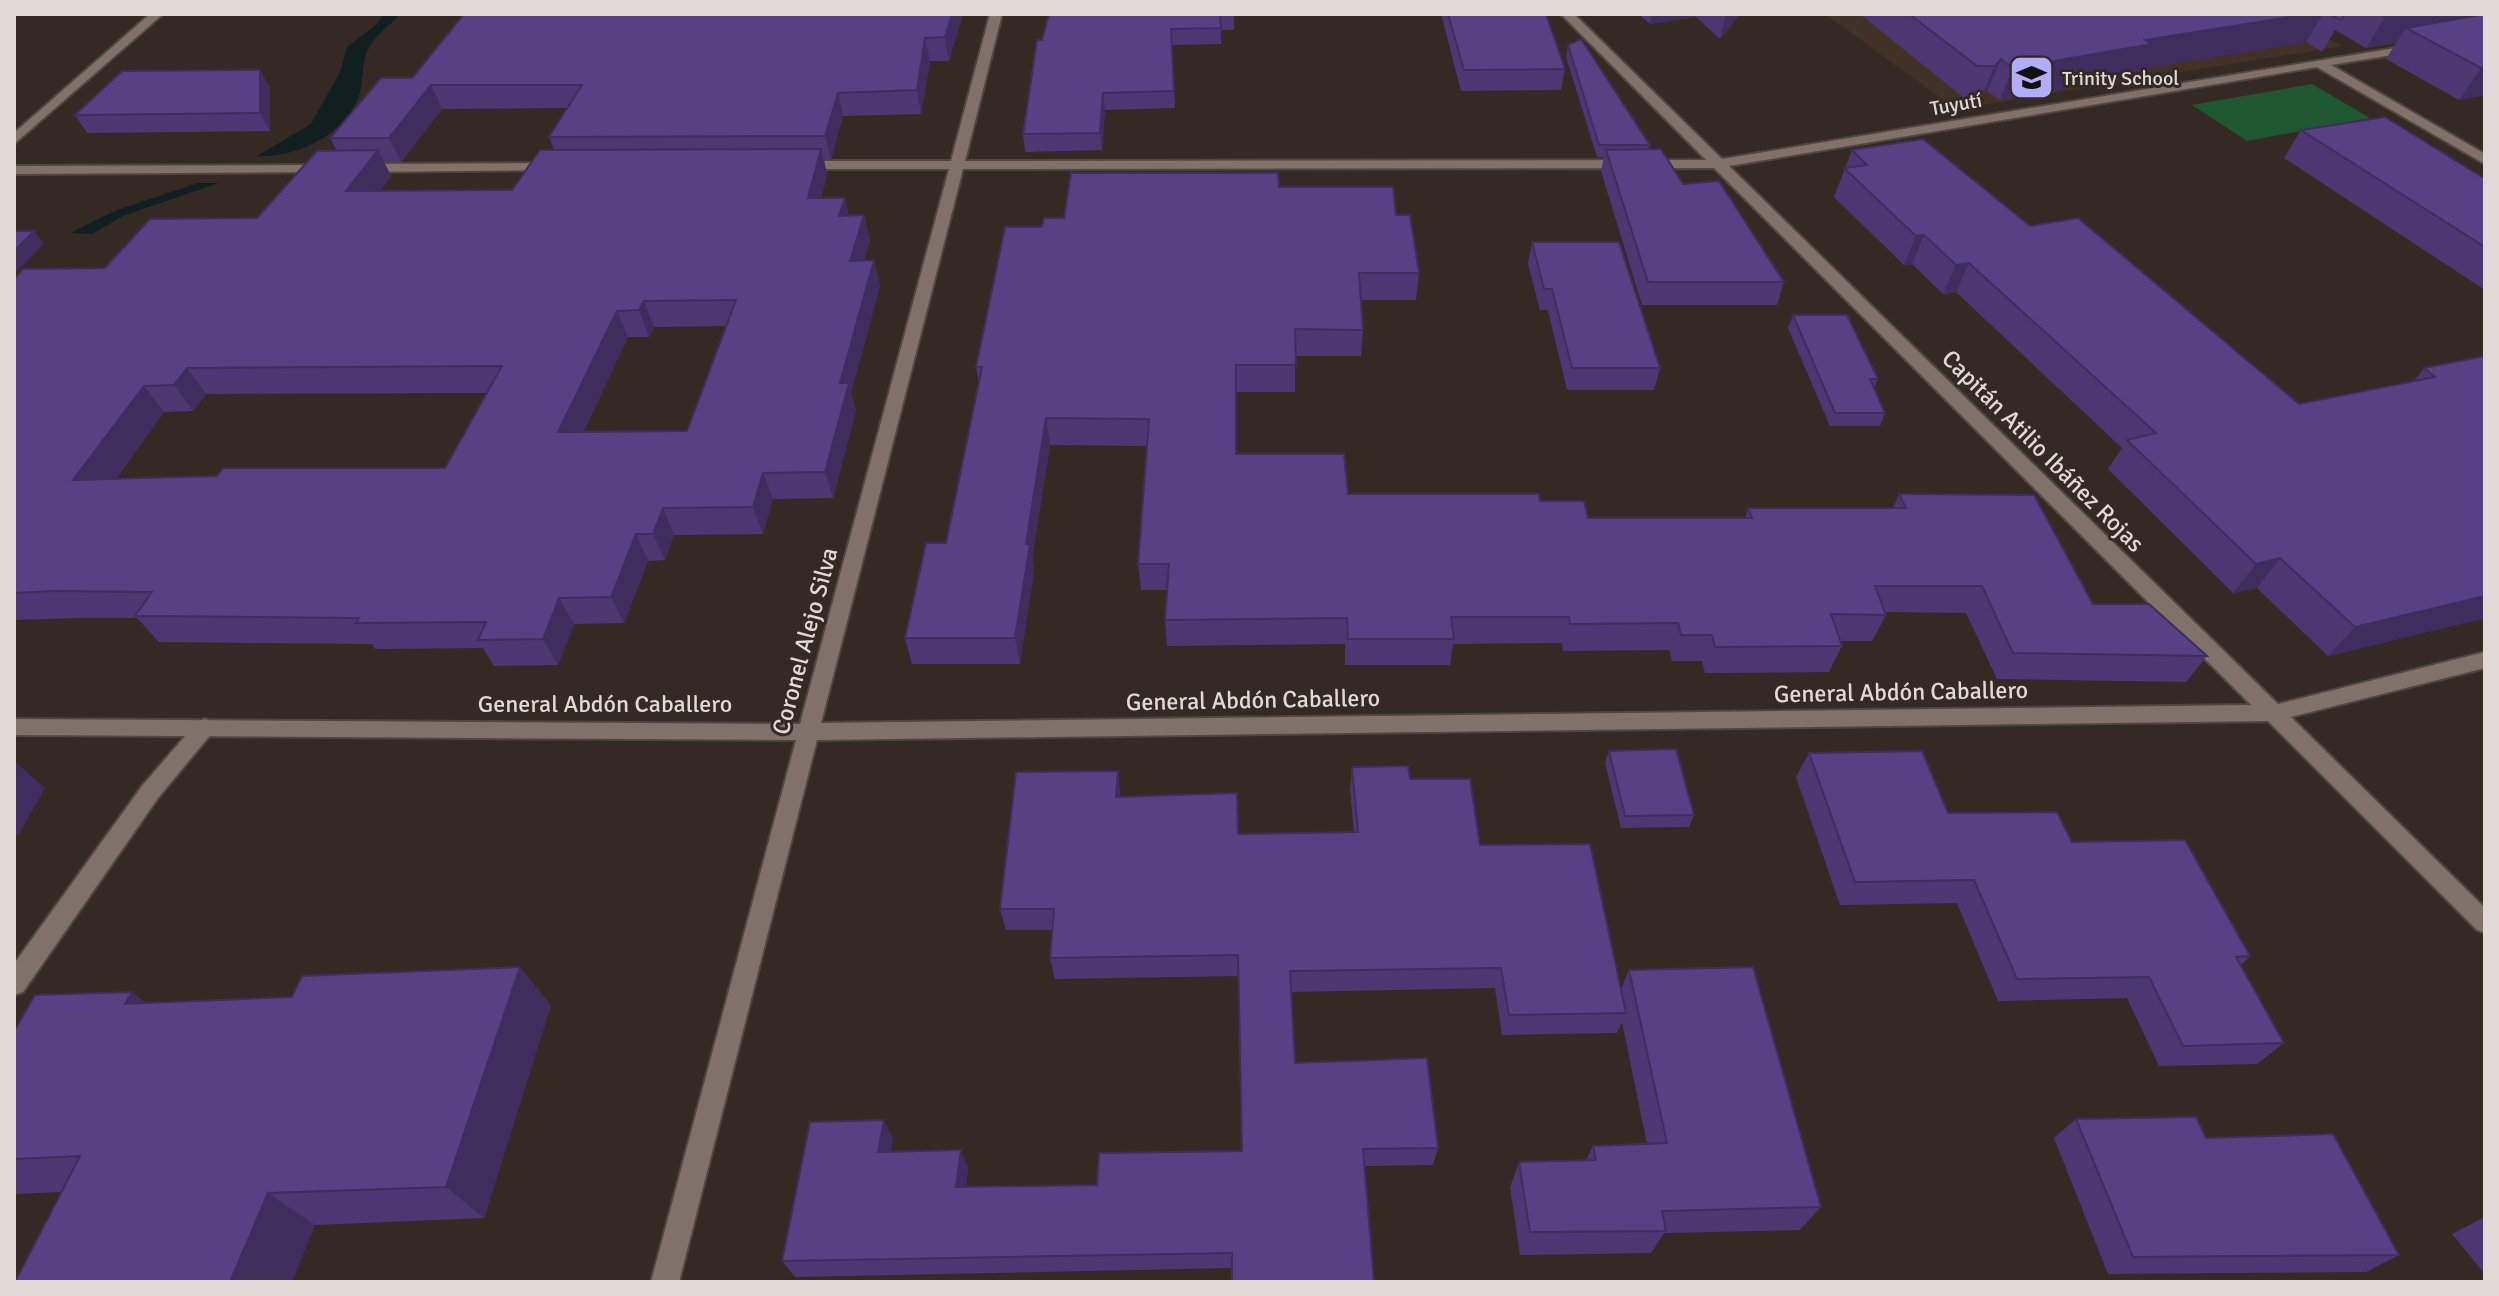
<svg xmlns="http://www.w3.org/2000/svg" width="2499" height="1296" font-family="Signika,sans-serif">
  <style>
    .built { fill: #423126 }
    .green { fill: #1d5833 }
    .water { fill: #102021 }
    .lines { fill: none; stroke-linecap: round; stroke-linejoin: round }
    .lane-casing { stroke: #504640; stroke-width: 4 }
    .street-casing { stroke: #504640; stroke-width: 4 }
    .lane { fill: #80726a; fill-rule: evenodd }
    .street { fill: #80726a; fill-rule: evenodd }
    .wall { fill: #4c3772; fill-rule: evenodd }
    .shaded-wall { fill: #3e2d5d }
    .building { fill: #584085; stroke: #3e2d5d; stroke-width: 2; fill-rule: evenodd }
    .labels { text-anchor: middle; stroke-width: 6; stroke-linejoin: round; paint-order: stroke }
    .far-poi-label { font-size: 20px; fill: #e1d9d5; stroke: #352a23; text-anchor: start }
    .far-street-label { font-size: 20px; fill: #e1d9d5; stroke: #352a23 }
    .street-label { font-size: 24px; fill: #e1d9d5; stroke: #352a23 }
  </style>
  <rect width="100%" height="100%" fill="#352a23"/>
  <polygon class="built" points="1825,14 2285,14 2342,46 1956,109"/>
  <polygon class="green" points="2312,84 2370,118 2247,141 2192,105"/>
  <g class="water">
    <path d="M383,14H400C389,27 373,36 367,52C361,67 364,86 357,101C340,137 295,158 257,156L311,124L340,72L347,47L377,24Z"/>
    <polygon points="198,183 219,183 123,216 92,234 70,233 117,210"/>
  </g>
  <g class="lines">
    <defs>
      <polygon id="lane" points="205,719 212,721 215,727 212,733 158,798 23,992 14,995 14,964 142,786 198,721"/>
      <g id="street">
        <polygon points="150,14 163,14 14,144 14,133"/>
        <path d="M990,14H1002L965,161L1706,160L1561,14H1574L1722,159L2420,44V50L2416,51L2331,65L2485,154V164L2317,67L1729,166L2278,704L2485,652V668L2291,717L2485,908V933L2477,930L2268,721L817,740L679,1282H651L796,740L14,735V719L800,724L949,169H798L791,165L798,161H951ZM1714,168L2251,705L821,723L963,169Z"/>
        <polygon points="554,163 559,164 559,170 362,172 355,168 362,164"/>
        <polygon points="331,165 331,171 326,172 14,174 14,166"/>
      </g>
    </defs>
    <use href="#lane" class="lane-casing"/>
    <use href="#street" class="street-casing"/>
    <use href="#lane" class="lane"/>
    <use href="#street" class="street"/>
  </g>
  <g class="wall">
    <path d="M963,14L949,61H930L921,114L843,116L831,160H824L827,174L821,198L849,215H864L870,241L864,260H874L880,286L851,393L856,410L833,498L773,499L763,534L674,535L665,560L648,561L624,623L574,624L558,665L494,666L483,648L375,649L372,644L159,642L137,618H78L14,620V279L105,268L257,218L337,151L330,138L412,78ZM567,108L549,137L554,150L512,190L380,191L391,176L384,162H401L442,109ZM726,326L687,431L583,432L628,337H649L654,327ZM487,393L445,468L116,479L164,412L193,411L206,394Z"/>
    <polygon points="1049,14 1234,14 1234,30 1221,30 1221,44 1172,45 1175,108 1105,110 1102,150 1025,152 1023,134"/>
    <polygon points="1441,14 1546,14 1565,69 1561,90 1461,91"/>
    <polygon points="1639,14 1740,14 1720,39 1696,17 1650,24"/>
    <polygon points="1860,14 2485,14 2485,95 2459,100 2386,59 2396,43 2366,48 2335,30 2322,52 2306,42 2139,69 2136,76 2000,100 1987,91 1981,98 1964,98"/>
    <polygon points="1568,45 1650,145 1648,149 1784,282 1777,305 1642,305 1601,171 1604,157 1597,157 1566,57"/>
    <polygon points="260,70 270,88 270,131 87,133 75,115"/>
    <polygon points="2301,130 2485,179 2485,290 2284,158"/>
    <polygon points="1852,150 2030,226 2299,404 2414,381 2424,368 2485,356 2485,618 2328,656 2257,588 2233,593 2108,469 2122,448 1956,292 1943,294 1912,264 1904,265 1834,197"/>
    <polygon points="1279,187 1396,215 1419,273 1416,300 1361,300 1363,330 1361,356 1295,356 1295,392 1237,392 1236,454 1348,494 1540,501 1588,518 1745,518 1748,508 1893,508 1899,494 2093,604 2207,656 2186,682 1997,679 1966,613 1885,612 1886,615 1872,641 1840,641 1842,646 1829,672 1705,673 1702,661 1672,661 1669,650 1563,651 1562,643 1453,644 1450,665 1345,665 1345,644 1167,646 1165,620 1167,590 1141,590 1138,564 1147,446 1050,445 1032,559 1034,570 1020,664 912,664 905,638 946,543 979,382 976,367 1042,227 1064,218"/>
    <polygon points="1532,242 1660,368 1654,390 1567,390 1548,310 1540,310 1528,263"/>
    <polygon points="1793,315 1878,379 1874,388 1885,413 1880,426 1830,426 1788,328"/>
    <polygon points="1609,751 1694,815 1689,827 1621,828 1605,763"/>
    <polygon points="1809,753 1948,813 2072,842 2250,956 2241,965 2284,1043 2257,1064 2159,1066 2127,998 1998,1001 1957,903 1840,905 1796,777"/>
    <polygon points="1352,767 1410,779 1480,845 1621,989 1629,970 1821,1207 1800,1230 1664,1233 1651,1253 1520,1255 1510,1187 1519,1162 1586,1160 1593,1146 1647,1144 1622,1022 1617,1033 1502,1035 1495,988 1291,992 1295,1063 1438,1148 1433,1165 1365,1166 1232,1268 795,1277 782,1261 893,1139 890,1152 968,1168 966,1187 1097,1185 1242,1151 1238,976 1055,979 1050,958 1052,930 1006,930 1000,909 1118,771 1120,797 1238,834 1354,832 1350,790"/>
    <polygon points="146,1003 551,1005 484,1218 315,1225 62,1192 14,1194 14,1031"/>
    <polygon points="2076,1119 2206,1138 2399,1255 2366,1272 2108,1274 2054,1138"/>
    <polygon points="2485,1217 2485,1274 2452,1234"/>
  </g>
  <g class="shaded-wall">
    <polygon points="952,14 963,14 949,61 945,37"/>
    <polygon points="1652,14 1697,14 1696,17 1650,24"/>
    <polygon points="1726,14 1740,14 1720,39"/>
    <polygon points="2308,14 2323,14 2306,42 2139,69 2136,76 2000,100 2013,68 2145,40"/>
    <polygon points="2402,14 2485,14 2406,28 2396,43 2366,48 2385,17"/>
    <polygon points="925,38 930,61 921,114 917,90"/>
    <polygon points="2001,59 1987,91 1981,98 1995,66"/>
    <polygon points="2485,67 2485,95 2459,100 2481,68"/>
    <polygon points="260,70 270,88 270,131 260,113"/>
    <polygon points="431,85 442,109 401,162 389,138"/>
    <polygon points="838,93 843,116 831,160 825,136"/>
    <polygon points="1103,93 1105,110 1102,150 1100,133"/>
    <polygon points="821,149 827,174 815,224 808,198"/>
    <polygon points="378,150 391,176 360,216 346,191"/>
    <polygon points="845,198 851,224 839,216"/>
    <polygon points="864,215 870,241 857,287 850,261"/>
    <polygon points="34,231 44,244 14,274 14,251"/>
    <polygon points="1924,235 1912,264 1904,265 1916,236"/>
    <polygon points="874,260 880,286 851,393 856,410 833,498 825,472 840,383"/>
    <polygon points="1969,263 1956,292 1943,294 1956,265"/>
    <polygon points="644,301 654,327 649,337 639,310"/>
    <polygon points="617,311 628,337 570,458 558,432"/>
    <polygon points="187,368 206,394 193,411 174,385"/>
    <polygon points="144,386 164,412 96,506 73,480"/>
    <polygon points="1046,418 1050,445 1032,559 1034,570 1020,664 1015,638 1026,544"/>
    <polygon points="763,473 773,499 763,534 753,507"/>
    <polygon points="663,508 674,535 665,560 653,534"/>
    <polygon points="636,534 648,561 624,623 611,597"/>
    <polygon points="2280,558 2257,588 2233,593 2256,564"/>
    <polygon points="2485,596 2485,618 2328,656 2355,627"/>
    <polygon points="559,598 574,624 558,665 543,639"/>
    <polygon points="14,761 45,788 18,836 14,832"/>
    <polygon points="1118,771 1120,793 1119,819 1116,797"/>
    <polygon points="520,967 551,1005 484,1218 446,1187"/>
    <polygon points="132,992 180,1029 125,1004"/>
    <polygon points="884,1120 893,1139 887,1170 878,1152"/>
    <polygon points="961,1150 968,1168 964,1204 956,1187"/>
    <polygon points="268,1193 315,1225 292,1282 230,1282"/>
  </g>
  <g class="building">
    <polygon points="464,14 952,14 945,37 925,38 917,90 838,93 825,136 549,137 582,85 431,85 389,138 330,138 381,78 412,78"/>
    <polygon points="1049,14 1220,14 1221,28 1171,29 1174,91 1103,93 1100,133 1023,134 1037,40 1042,40"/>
    <polygon points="1448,14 1546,14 1565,69 1464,70"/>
    <polygon points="1909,14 2308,14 2145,40 2152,44 2013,68 2001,59 1995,66 1977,66"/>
    <polygon points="2329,14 2345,14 2341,20"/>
    <polygon points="2380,14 2402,14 2385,17"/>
    <polygon points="2485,14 2485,67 2481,68 2406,28"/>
    <polygon points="1581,39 1650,145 1599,145 1568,45"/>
    <polygon points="260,70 260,113 75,115 122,71"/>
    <polygon points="2385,117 2485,179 2485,247 2301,130"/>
    <polygon points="1923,139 2030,226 2078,218 2299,404 2435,377 2424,368 2485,356 2485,596 2355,627 2280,558 2256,564 2127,440 2156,433 1969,263 1956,265 1924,235 1916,236 1844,168 1867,165 1852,150"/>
    <path d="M821,149L808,198H845L839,216L864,215L850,261L874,260L840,383H849L825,472L763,473L753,507L663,508L653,534H636L611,597L559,598L543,639L478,640L486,622L356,623L359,618L135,616L152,592L53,591L14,593V279L23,269L105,268L150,219L257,218L317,151L378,150L346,191L512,190L540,150ZM736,300L687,431L558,432L617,311L639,310L644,301ZM502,366L445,468H223L217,476L73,480L144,386L174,385L187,368Z"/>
    <polygon points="1661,149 1683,184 1719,181 1784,282 1648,282 1606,150"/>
    <polygon points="1071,173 1278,173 1279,187 1393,187 1396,215 1410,215 1419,273 1359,273 1363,330 1295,329 1296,365 1236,365 1236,454 1344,454 1348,494 1539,494 1540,501 1584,501 1588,518 1752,518 1748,508 1906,508 1899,494 2034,495 2093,604 2149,604 2207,656 2013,653 1982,586 1875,586 1886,615 1831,614 1842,646 1715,647 1712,635 1681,635 1678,623 1570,624 1569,617 1451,617 1454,639 1348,639 1347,618 1165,620 1169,564 1138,564 1149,419 1046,418 1026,544 1030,544 1015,638 905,638 926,543 946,543 982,367 976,367 1005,227 1042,227 1044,218 1064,218"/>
    <polygon points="14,231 34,231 14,251"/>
    <polygon points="1532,242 1619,242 1660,368 1572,368 1552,289 1544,289"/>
    <polygon points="1793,315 1847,315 1878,379 1870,379 1885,413 1835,413"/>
    <polygon points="1676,749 1694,815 1625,816 1609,751"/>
    <polygon points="1922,751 1948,813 2057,812 2072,842 2185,840 2250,956 2236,957 2284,1043 2183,1046 2149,977 2017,979 1974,880 1855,882 1809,753"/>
    <polygon points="1408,766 1410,779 1470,779 1480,845 1590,844 1626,1013 1509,1015 1501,968 1290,971 1295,1063 1427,1058 1438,1148 1363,1149 1374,1282 1232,1282 1232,1253 782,1261 810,1122 884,1120 878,1152 961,1150 956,1187 1097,1185 1099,1153 1242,1151 1238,955 1050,958 1054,909 1000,909 1016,772 1118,771 1116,797 1237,793 1238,834 1358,832 1352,767"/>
    <polygon points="520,967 446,1187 268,1193 230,1282 15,1282 80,1156 14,1159 14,1031 35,995 132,992 125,1004 292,997 302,976"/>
    <polygon points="1753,967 1821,1207 1662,1211 1666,1231 1530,1232 1519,1162 1596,1160 1593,1146 1667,1143 1629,970"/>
    <polygon points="2196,1117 2206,1138 2333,1134 2399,1255 2133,1257 2076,1119"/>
  </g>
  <defs>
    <symbol id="school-square" viewBox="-11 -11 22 22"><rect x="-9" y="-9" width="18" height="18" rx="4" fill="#b3adf9" stroke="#352a23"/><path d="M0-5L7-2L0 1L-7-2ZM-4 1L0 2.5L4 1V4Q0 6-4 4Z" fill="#111"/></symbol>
  </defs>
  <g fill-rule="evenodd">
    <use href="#school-square" x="2006" y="52" width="51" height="51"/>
  </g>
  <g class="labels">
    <g class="far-poi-label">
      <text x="2062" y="85">Trinity School</text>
    </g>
    <g class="far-street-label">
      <text transform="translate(1956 104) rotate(-10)" y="7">Tuyutí</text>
    </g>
    <g class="street-label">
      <text transform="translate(2043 451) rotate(45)" y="8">Capitán Atilio Ibáñez Rojas</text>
      <text transform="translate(805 641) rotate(-75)" y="8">Coronel Alejo Silva</text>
      <text transform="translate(1901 692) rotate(-1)" y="8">General Abdón Caballero</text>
      <text transform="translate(1253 700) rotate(-1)" y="8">General Abdón Caballero</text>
      <text x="605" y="712">General Abdón Caballero</text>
    </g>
  </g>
  <rect width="2499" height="1296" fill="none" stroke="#e1d9d5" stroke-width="32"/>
</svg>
